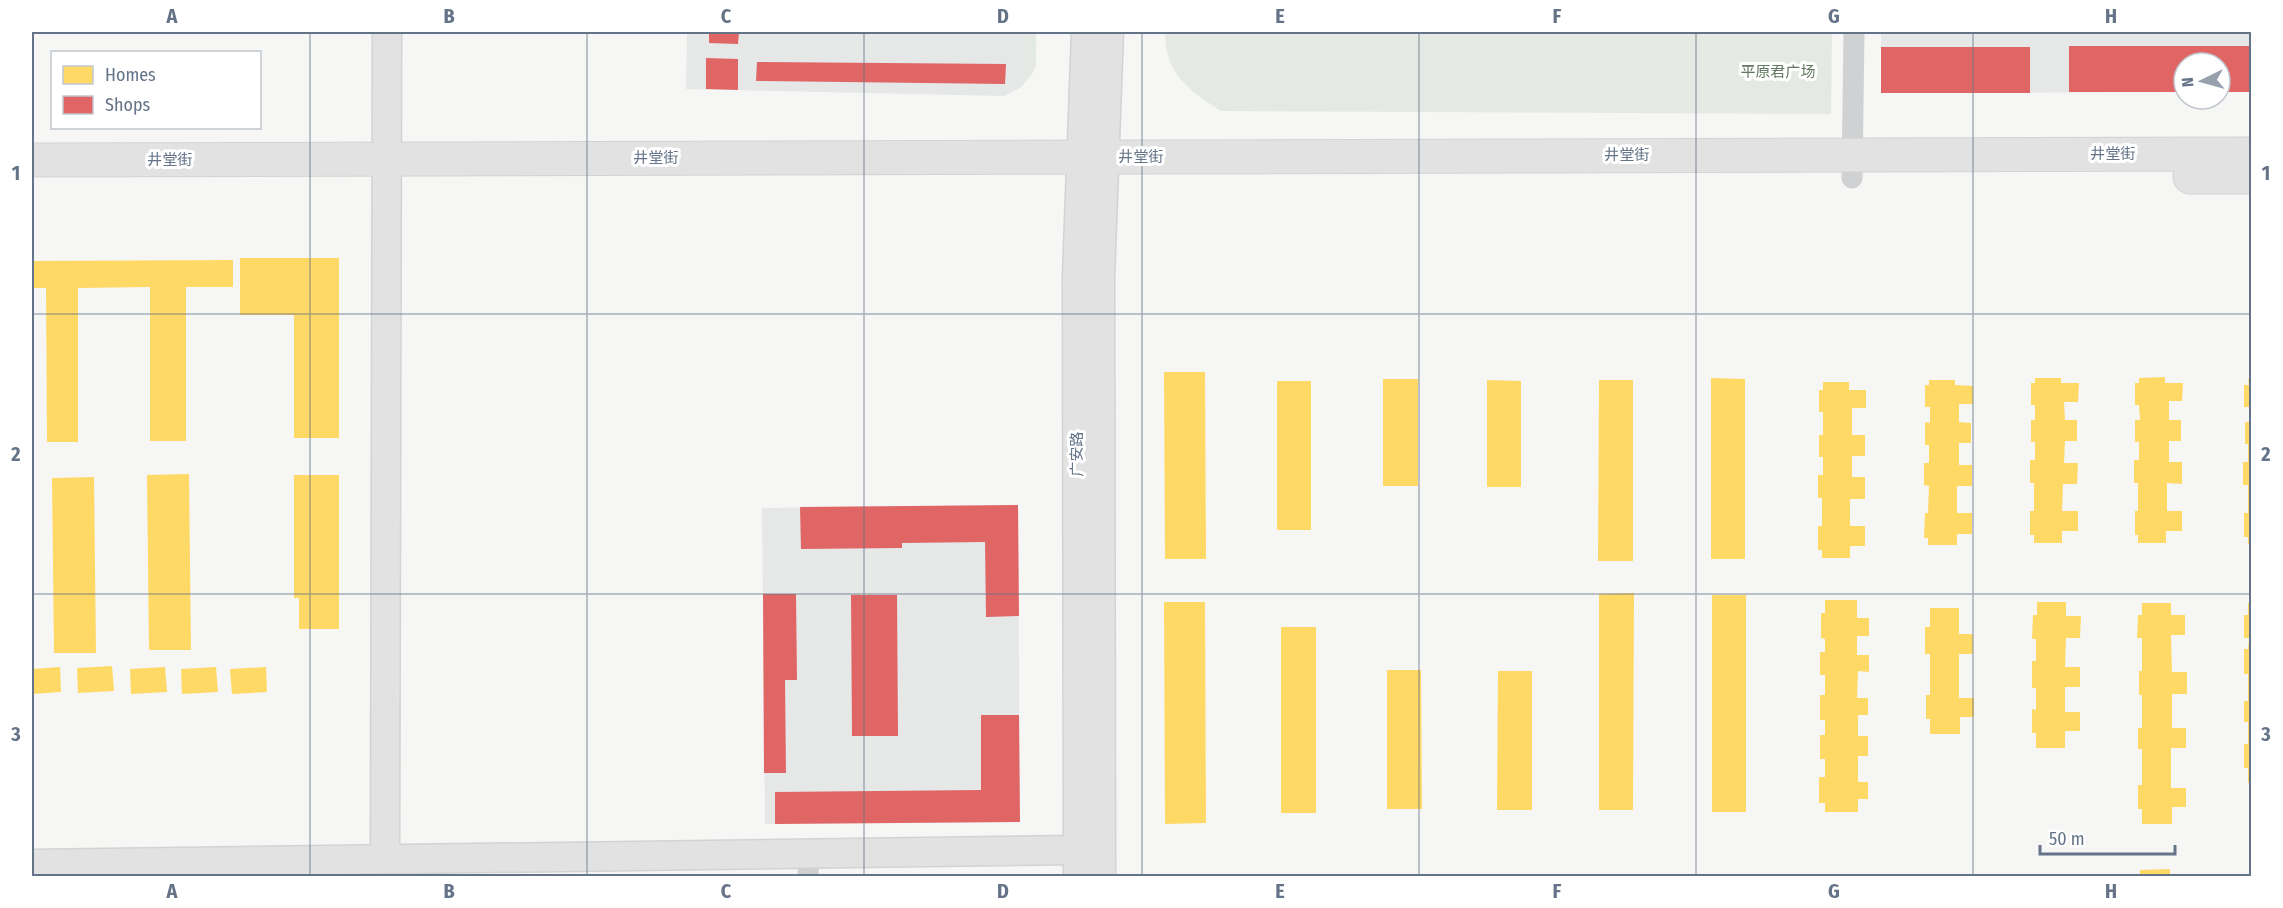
<svg xmlns="http://www.w3.org/2000/svg" width="2283" height="908" font-family="'Fira Sans Condensed','Noto Sans SC',sans-serif">
  <style>
    .built { fill: #e6e7e7 }
    .green { fill: #e5e9e3 }
    .homes { fill: #ffd966 }
    .shops { fill: #e06666 }
    .lines { fill: none; stroke-linecap: round; stroke-linejoin: round }
    .secondary-casing { stroke: #d1d3d5; stroke-width: 31 }
    .primary-casing { stroke: #d2d3d4; stroke-width: 35 }
    .street { stroke: #d0d1d2; stroke-width: 21 }
    .secondary { stroke: #e2e2e3; stroke-width: 28 }
    .primary { stroke: #e2e2e3; stroke-width: 33 }
    .grid { fill: none; stroke: #647387; stroke-width: 1.5; stroke-opacity: 0.55 }
    .labels { text-anchor: middle; stroke-width: 6; stroke-linejoin: round; paint-order: stroke }
    .park-label { font-size: 15px; fill: #627860; stroke: #fff }
    .street-label { font-size: 15px; fill: #647387; stroke: #fff }
    .neatline { fill: none; stroke: #647387; stroke-width: 2 }
    .grid-label { font-size: 20px; text-anchor: middle; font-weight: bold; fill: #647387 }
  </style>
  <rect width="100%" height="100%" fill="#f6f6f5"/>
  <g class="built">
    <polygon points="687,32 1036,32 1036,65 1032,74 1020,88 1004,96 686,89"/>
    <polygon points="1881,32 2251,32 2251,92 2220,63 2184,63 2184,92 1881,93"/>
    <polygon points="1018,505 1020,822 765,824 762,508"/>
  </g>
  <g class="green">
    <path d="M1022,32H1036C1036,56 1039,67 1021,86Z"/>
    <path d="M1165,32H1832L1831,114L1221,111C1188,90 1165,74 1165,32Z"/>
  </g>
  <g class="homes">
    <polygon points="240,258 339,258 339,438 294,438 294,315 240,315"/>
    <polygon points="233,260 233,287 186,287 186,441 150,441 150,287 78,288 78,442 47,442 46,288 32,288 32,261"/>
    <polygon points="1164,372 1205,372 1206,559 1165,559"/>
    <polygon points="2165,377 2165,383 2183,383 2182,401 2169,401 2169,420 2181,420 2181,441 2169,441 2169,462 2182,462 2182,484 2167,483 2167,511 2182,511 2182,531 2166,531 2166,543 2138,543 2138,535 2135,535 2135,511 2138,511 2138,483 2134,483 2134,460 2139,460 2139,442 2135,442 2135,420 2140,420 2139,405 2135,405 2135,383 2139,383 2139,378"/>
    <polygon points="1711,378 1745,379 1745,559 1711,559"/>
    <polygon points="2035,378 2061,378 2061,383 2079,383 2078,402 2064,402 2065,420 2077,420 2077,441 2065,441 2064,463 2078,463 2077,484 2063,484 2062,511 2078,511 2078,531 2062,531 2062,543 2034,543 2034,535 2030,535 2030,511 2034,511 2034,483 2030,483 2030,460 2035,460 2035,442 2031,442 2031,420 2035,420 2035,405 2031,405 2031,383 2035,383"/>
    <rect x="1383" y="379" width="35" height="107"/>
    <polygon points="2248,379 2252,379 2252,544 2248,544 2248,537 2244,537 2244,513 2248,513 2248,485 2243,485 2243,462 2248,462 2248,444 2245,444 2245,422 2249,422 2249,407 2244,407 2244,385 2249,385"/>
    <polygon points="1487,380 1521,381 1521,487 1487,487"/>
    <polygon points="1599,380 1633,380 1633,561 1598,561"/>
    <polygon points="1929,380 1955,380 1955,385 1973,386 1973,404 1959,404 1959,422 1971,423 1971,443 1959,443 1959,465 1972,465 1972,486 1957,486 1957,513 1972,513 1972,534 1957,534 1957,545 1928,545 1928,538 1924,538 1925,513 1928,513 1929,486 1924,485 1924,463 1929,463 1929,445 1925,445 1925,422 1930,423 1930,407 1925,407 1925,385 1929,385"/>
    <rect x="1277" y="381" width="34" height="149"/>
    <polygon points="1823,382 1849,382 1849,390 1866,390 1866,408 1852,408 1852,435 1865,435 1865,456 1852,456 1852,477 1865,477 1865,499 1850,499 1850,526 1865,526 1865,546 1850,546 1850,558 1822,558 1822,550 1818,550 1818,526 1822,526 1822,498 1818,498 1818,475 1823,475 1823,457 1819,457 1819,435 1823,435 1823,412 1819,412 1819,390 1823,390"/>
    <polygon points="189,474 191,650 149,650 147,475"/>
    <polygon points="294,475 339,475 339,629 299,629 299,598 294,598"/>
    <polygon points="94,477 96,653 54,653 52,478"/>
    <polygon points="1634,593 1633,810 1599,810 1599,594"/>
    <rect x="1712" y="595" width="34" height="217"/>
    <polygon points="1825,600 1857,600 1857,618 1869,618 1869,636 1857,636 1857,655 1869,655 1869,672 1858,671 1857,698 1868,698 1868,715 1858,715 1858,736 1868,736 1868,756 1858,756 1858,782 1868,782 1868,799 1858,799 1858,812 1825,812 1825,803 1819,803 1819,777 1825,777 1825,759 1820,759 1820,735 1825,735 1825,720 1820,720 1820,695 1825,695 1825,675 1820,675 1820,652 1825,652 1825,639 1821,638 1821,613 1825,613"/>
    <polygon points="1164,602 1205,602 1206,823 1165,824"/>
    <polygon points="2037,602 2066,602 2066,616 2081,616 2080,638 2066,638 2065,667 2080,667 2080,687 2065,687 2065,712 2080,712 2080,731 2065,731 2065,748 2036,748 2036,733 2032,733 2032,709 2036,710 2036,688 2032,688 2032,661 2036,661 2036,639 2032,639 2033,615 2037,615"/>
    <polygon points="2142,603 2171,603 2171,615 2185,615 2185,635 2171,635 2172,672 2187,672 2187,694 2172,694 2172,728 2186,728 2186,748 2171,748 2171,788 2186,788 2186,807 2172,807 2172,824 2142,824 2142,809 2138,809 2138,785 2142,785 2142,749 2138,749 2138,728 2142,728 2142,695 2139,695 2139,671 2142,671 2142,638 2137,638 2138,615 2142,615"/>
    <polygon points="2248,603 2252,603 2252,783 2248,783 2248,768 2244,768 2244,744 2248,744 2248,722 2244,722 2244,701 2248,701 2248,674 2244,674 2244,649 2248,649 2249,638 2244,638 2244,615 2248,615"/>
    <polygon points="1930,608 1959,608 1959,634 1973,634 1973,654 1959,654 1959,698 1974,698 1974,717 1960,717 1960,734 1930,734 1930,719 1926,719 1926,695 1930,695 1930,654 1925,654 1925,627 1930,627"/>
    <rect x="1281" y="627" width="35" height="186"/>
    <polygon points="112,666 114,691 78,693 77,668"/>
    <polygon points="60,667 61,692 32,694 32,669"/>
    <polygon points="165,667 167,692 131,694 130,669"/>
    <polygon points="216,667 218,692 182,694 181,669"/>
    <polygon points="266,667 267,692 232,694 230,669"/>
    <polygon points="1387,670 1421,670 1422,809 1387,809"/>
    <polygon points="1498,671 1532,671 1532,810 1497,810"/>
    <polygon points="2170,869 2170,876 2140,876 2140,870"/>
    <rect x="1178" y="874" width="34" height="2"/>
  </g>
  <g class="shops">
    <polygon points="709,32 739,32 738,44 709,43"/>
    <polygon points="862,32 890,32 890,34 862,33"/>
    <polygon points="2069,46 2252,46 2252,92 2220,92 2220,63 2184,63 2184,92 2069,92"/>
    <rect x="1881" y="47" width="149" height="46"/>
    <polygon points="706,58 738,59 738,90 706,89"/>
    <polygon points="757,62 1006,64 1005,84 756,81"/>
    <polygon points="1018,505 1019,616 986,617 985,542 902,543 902,548 801,549 800,507"/>
    <polygon points="763,594 796,594 797,680 785,680 786,773 764,773"/>
    <polygon points="851,595 897,595 898,736 852,736"/>
    <polygon points="981,715 1019,715 1020,822 775,824 775,792 981,790"/>
  </g>
  <g class="lines">
    <defs>
      <g id="secondary">
        <polyline points="385,859 387,32"/>
        <polyline points="32,864 1078,850"/>
        <polyline points="1078,876 1077,276 1086,32"/>
        <polyline points="1101,876 1100,277 1109,32"/>
      </g>
      <g id="primary">
        <polyline points="32,160 2252,154"/>
        <polyline points="2190,177 2252,177"/>
      </g>
    </defs>
    <use href="#secondary" class="secondary-casing"/>
    <use href="#primary" class="primary-casing"/>
    <g class="street">
      <polyline points="1852,178 1854,32"/>
      <polyline points="808,876 809,853"/>
    </g>
    <use href="#secondary" class="secondary"/>
    <use href="#primary" class="primary"/>
  </g>
  <path class="grid" d="M310,32V876M587,32V876M864,32V876M1142,32V876M1419,32V876M1696,32V876M1973,32V876M32,314H2252M32,594H2252"/>
  <g class="labels">
    <g class="park-label">
      <text x="1778" y="77">平原君广场</text>
    </g>
    <g class="street-label">
      <text x="2113" y="159">井堂街</text>
      <text x="1627" y="160">井堂街</text>
      <text x="1141" y="162">井堂街</text>
      <text x="656" y="163">井堂街</text>
      <text x="170" y="165">井堂街</text>
      <text transform="translate(1077 454) rotate(-90)" y="5">广安路</text>
    </g>
  </g>
  <rect width="2283" height="908" fill="none" stroke="#ffffff" stroke-width="66"/>
  <rect x="51" y="51" width="210" height="78" fill="#ffffff" stroke="#c1c7cf" stroke-width="1.5"/>
  <rect x="63" y="66" width="30" height="18" fill="#ffd966" stroke="#c1c7cf" stroke-width="1.5"/>
  <text x="105" y="81" font-size="18" fill="#647387">Homes</text>
  <rect x="63" y="96" width="30" height="18" fill="#e06666" stroke="#c1c7cf" stroke-width="1.5"/>
  <text x="105" y="111" font-size="18" fill="#647387">Shops</text>
  <g transform="translate(2202 81) rotate(265)"><circle r="28" fill="#ffffff" stroke="#c1c7cf" stroke-width="1.5"/>
  <path d="M0-4.5L10 22L0 15L-10 22Z" fill="#97a1ae"/>
  <text y="-9" font-size="16" font-weight="bold" text-anchor="middle" fill="#647387">N</text>
  </g>
  <path d="M2040 845v9h135v-9" fill="none" stroke="#647387" stroke-width="3"/>
  <text x="2049" y="845" font-size="18" fill="#647387" stroke="#ffffff" stroke-width="4.5" paint-order="stroke">50 m</text>
  <rect x="33" y="33" width="2217" height="842" class="neatline"/>
  <g class="grid-label">
    <text x="172" y="23">A</text>
    <text x="449" y="23">B</text>
    <text x="726" y="23">C</text>
    <text x="1003" y="23">D</text>
    <text x="1280" y="23">E</text>
    <text x="1557" y="23">F</text>
    <text x="1834" y="23">G</text>
    <text x="2111" y="23">H</text>
    <text x="16" y="180">1</text>
    <text x="2266" y="180">1</text>
    <text x="16" y="461">2</text>
    <text x="2266" y="461">2</text>
    <text x="16" y="741">3</text>
    <text x="2266" y="741">3</text>
    <text x="172" y="898">A</text>
    <text x="449" y="898">B</text>
    <text x="726" y="898">C</text>
    <text x="1003" y="898">D</text>
    <text x="1280" y="898">E</text>
    <text x="1557" y="898">F</text>
    <text x="1834" y="898">G</text>
    <text x="2111" y="898">H</text>
  </g>
</svg>
